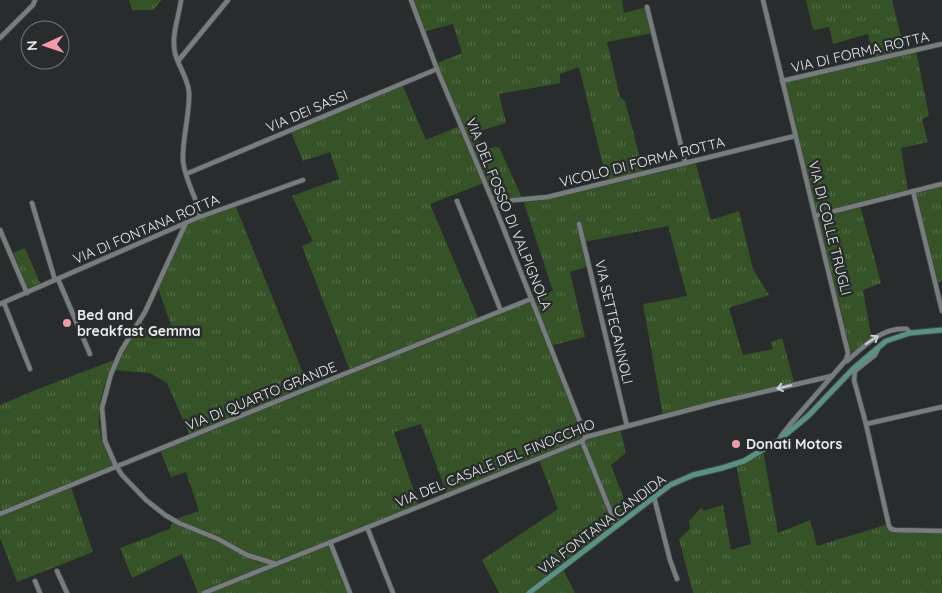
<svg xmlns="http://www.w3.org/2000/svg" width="942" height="593" font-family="Quicksand,sans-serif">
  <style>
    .grass { fill: url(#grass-tufts); fill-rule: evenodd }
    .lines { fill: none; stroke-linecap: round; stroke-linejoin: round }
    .minor-casing { stroke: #444849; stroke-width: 6 }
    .major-casing { stroke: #444849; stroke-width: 7 }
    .minor { stroke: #777d7d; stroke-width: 4.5 }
    .major { stroke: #599281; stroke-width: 5 }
    .oneway { stroke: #ccd0d0 }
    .poi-dot { fill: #f39aa9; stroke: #282c2d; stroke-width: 2 }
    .labels { text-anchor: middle; stroke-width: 5; stroke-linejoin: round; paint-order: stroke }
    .street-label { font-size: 14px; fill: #e8ebec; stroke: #282c2d }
    .poi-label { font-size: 14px; font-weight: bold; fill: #e8ebec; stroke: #282c2d; text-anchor: start }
  </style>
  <defs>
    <pattern id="grass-tufts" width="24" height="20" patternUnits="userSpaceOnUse" patternTransform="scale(1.25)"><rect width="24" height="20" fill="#355326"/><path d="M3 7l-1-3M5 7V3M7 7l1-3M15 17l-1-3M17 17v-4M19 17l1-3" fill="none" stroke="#526c46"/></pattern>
  </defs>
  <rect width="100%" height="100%" fill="#282c2d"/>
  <g class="grass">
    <polygon points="129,0 162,0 153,10 132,10"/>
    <path d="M411,0H622L624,13L647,7L653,33L607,42L620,97L625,101L644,173L695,160L711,220L739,211L753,269L769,295L729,308L743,355L773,349L771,342L782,338L795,385L663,416L643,304L687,296L668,226L583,242L589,266L570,272L585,337L550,346L586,437L620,428L626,453L611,465L630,515L562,567L575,593H499L482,560L558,509L539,460L447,494L421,424L394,432L419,506L330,542L350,593H198L182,554L132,578L120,548L170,529L173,520L199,511L186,472L171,477L160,450L190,436L167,383L150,373L112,370L141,320L150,336L171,325L157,285L186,223L197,218L236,207L309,388L350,371L302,246L313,241L292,196L339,179L330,152L303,161L290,130L402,84L426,140L460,126L435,64L462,53L453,24L423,32ZM579,67L605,174L611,181L523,200L499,147L481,149L476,132L506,123L499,94L560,83V74ZM484,183L493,202L523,200L553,291L479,320L430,204Z"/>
    <polygon points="806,0 892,0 905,52 916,50 929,116 922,119 928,142 901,148 908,192 860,205 881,283 863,290 872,340 848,354 782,81 873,60 868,34 833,44 829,27 813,30"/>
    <polygon points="942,184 942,281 935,283 913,191"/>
    <polygon points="25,248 41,285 29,290 13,253"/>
    <path d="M114,360C103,386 94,413 102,441C105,450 111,457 113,466L0,512V405L33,391Z"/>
    <polygon points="763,450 778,533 810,520 817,546 888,524 891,529 942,531 942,593 693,593 679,539 690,529 689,521 702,507 703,511 723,505 731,550 751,544 736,464"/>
    <polygon points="71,487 93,552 17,582 0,538 0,517"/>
  </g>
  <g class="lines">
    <defs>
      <g id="minor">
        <path d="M181,0C179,17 171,35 175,53C178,66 188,78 189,92C190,115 182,138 183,161C185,178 194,195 200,211L199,217"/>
        <polyline points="411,0 437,69 493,202 586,437"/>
        <polyline points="763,0 848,353 846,360 793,421 781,436"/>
        <polyline points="647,7 685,162"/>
        <polyline points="0,38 33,5 35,0"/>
        <polyline points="178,61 228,0"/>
        <polyline points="782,81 942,44"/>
        <polyline points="186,174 437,69"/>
        <polyline points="913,191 942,311"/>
        <polyline points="457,201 501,311"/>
        <polyline points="493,202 548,197 795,136"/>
        <polyline points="32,203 55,280"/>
        <polyline points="815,216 942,184"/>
        <polyline points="186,223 145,312 121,351 111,374 102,408 105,441 115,464 122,475 146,500 165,515 179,523 218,539 247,555 276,564"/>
        <polyline points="579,224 627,426"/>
        <polyline points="0,230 27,293"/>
        <polyline points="58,279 90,354"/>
        <polyline points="4,303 30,369"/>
        <polyline points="0,304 197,218 303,180"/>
        <polyline points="878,349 875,355 855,371 854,380 866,424 889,526 891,529 895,530 942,531"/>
        <path d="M847,361C864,346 882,327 907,329L910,333"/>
        <polyline points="866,424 942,407"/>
        <polyline points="582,441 616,525"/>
        <polyline points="654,497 670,560 677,579"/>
        <polyline points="0,514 292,395 531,299"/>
        <polyline points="367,527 393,593"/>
        <polyline points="330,542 350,593"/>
        <polyline points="57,571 67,593"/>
        <polyline points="35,581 40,593"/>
        <polyline points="204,593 582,441 586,437 715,403 832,376"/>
      </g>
      <polyline id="major" points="529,593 670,485 693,475 722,468 744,461 779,440 808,416 854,368 886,341 910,333 942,330"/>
    </defs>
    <use href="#minor" class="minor-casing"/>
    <use href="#major" class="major-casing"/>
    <use href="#minor" class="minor"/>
    <use href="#major" class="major"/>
  </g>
  <defs><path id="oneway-shaft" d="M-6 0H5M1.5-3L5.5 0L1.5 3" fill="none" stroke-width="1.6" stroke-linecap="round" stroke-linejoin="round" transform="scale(1.25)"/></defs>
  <g class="oneway">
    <use href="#oneway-shaft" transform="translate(872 340) rotate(-34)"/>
    <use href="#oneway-shaft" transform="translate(784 387) rotate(167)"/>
  </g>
  <g class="poi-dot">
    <circle cx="67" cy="323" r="5"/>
    <circle cx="736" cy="444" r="5"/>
  </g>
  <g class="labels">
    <g class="street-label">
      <text transform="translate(860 52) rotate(-13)" y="5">VIA DI FORMA ROTTA</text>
      <text transform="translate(307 111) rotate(-23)" y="5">VIA DEI SASSI</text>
      <text transform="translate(642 162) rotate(-14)" y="5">VICOLO DI FORMA ROTTA</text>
      <text transform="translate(509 214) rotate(68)" y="5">VIA DEL FOSSO DI VALPIGNOLA</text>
      <text transform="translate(830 228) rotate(76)" y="5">VIA DI COLLE TRUGLI</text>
      <text transform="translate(146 229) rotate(-23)" y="5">VIA DI FONTANA ROTTA</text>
      <text transform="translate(614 322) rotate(77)" y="5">VIA SETTECANNOLI</text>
      <text transform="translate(261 396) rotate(-22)" y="5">VIA DI QUARTO GRANDE</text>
      <text transform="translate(495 463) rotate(-22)" y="5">VIA DEL CASALE DEL FINOCCHIO</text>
      <text transform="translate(602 524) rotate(-37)" y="5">VIA FONTANA CANDIDA</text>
    </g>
    <g class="poi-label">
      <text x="77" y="320">Bed and<tspan x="77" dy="16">breakfast Gemma</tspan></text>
      <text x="746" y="449">Donati Motors</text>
    </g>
  </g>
  <g transform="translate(45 45) rotate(267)"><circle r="24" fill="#282c2d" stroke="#757879"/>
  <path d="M0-4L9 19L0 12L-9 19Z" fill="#f39aa9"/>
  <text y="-8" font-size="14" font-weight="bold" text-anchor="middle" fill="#e8ebec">N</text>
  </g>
</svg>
